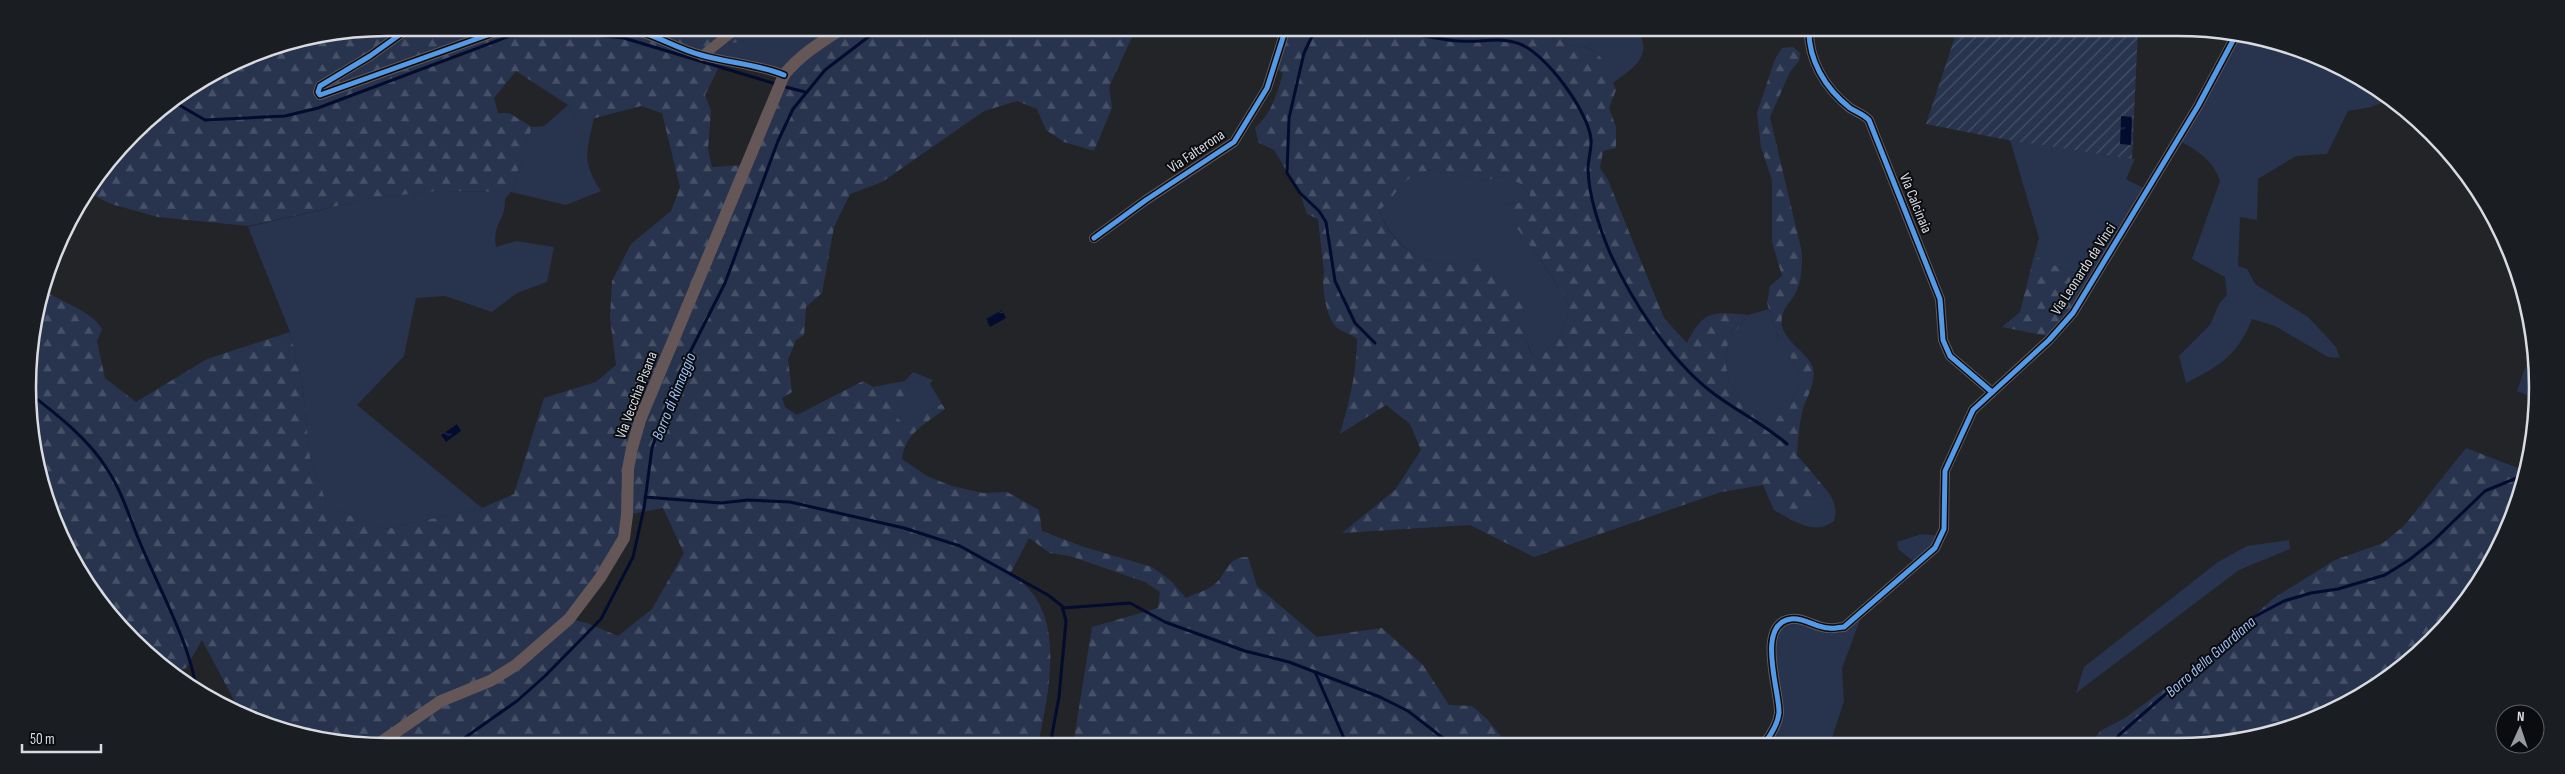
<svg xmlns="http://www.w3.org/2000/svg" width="2565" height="774" font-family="'Sofia Sans Condensed',sans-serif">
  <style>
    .grass { fill: #28344e }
    .forest { fill: url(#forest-firs); fill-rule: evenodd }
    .garden { fill: url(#garden-furrows) }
    .water { fill: url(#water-ripples) }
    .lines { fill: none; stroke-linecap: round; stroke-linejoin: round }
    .stream { stroke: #030c2f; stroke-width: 3 }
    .minor { stroke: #645755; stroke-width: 10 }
    .major { stroke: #655757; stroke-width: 12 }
    .cycleway-casing { stroke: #0a0c10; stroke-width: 8 }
    .cycleway { stroke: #5399e6; stroke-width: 5 }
    .labels { text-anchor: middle; stroke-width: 4; stroke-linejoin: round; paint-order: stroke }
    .street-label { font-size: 15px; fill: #d8dbe1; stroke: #0a0c10 }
    .water-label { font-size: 16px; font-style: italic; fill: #a0bff7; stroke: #0a0c10 }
    .rim { fill: none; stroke: #d8dbe1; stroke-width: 2.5 }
  </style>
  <defs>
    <pattern id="forest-firs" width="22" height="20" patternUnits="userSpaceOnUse" patternTransform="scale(1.25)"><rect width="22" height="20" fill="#28344e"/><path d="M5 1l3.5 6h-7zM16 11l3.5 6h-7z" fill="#465167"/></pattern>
    <pattern id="garden-furrows" width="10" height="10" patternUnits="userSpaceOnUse" patternTransform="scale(1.25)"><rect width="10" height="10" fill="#28344e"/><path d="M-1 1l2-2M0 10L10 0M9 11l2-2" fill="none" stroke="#465167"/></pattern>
    <pattern id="water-ripples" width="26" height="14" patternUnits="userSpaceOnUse" patternTransform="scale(1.25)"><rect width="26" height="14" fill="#030c2f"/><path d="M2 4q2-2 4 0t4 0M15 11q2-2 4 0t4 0" fill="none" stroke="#272f4d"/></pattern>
  </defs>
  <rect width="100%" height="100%" fill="#222428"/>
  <g class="grass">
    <polygon points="751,28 816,28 823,40 784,75 702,56 726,44 746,41"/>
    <path d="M1579,28H1637C1654,57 1634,67 1613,83C1607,71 1602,52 1588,48C1579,46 1572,47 1564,43V36Z"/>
    <path d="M2237,33C2285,38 2354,69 2391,99L2371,107L2348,111L2327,154L2296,156L2258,179L2257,220L2240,217L2238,266L2247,269L2255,284L2308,317L2336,347L2340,358L2328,357L2275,326L2252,319C2238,355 2220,366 2186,383L2179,356L2210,325L2219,304L2227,295L2225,277L2192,259L2220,181C2213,159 2196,150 2178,140Z"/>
    <path d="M568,105L580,122L594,118C587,151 581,161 601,191L566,205L511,192L505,199C506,221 492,223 496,247L516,241L554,247L547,282L517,293L492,312L445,296L416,298L404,356L357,405L482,508L385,529L328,507L310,457L302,382L290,332L248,227L372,198L438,191L511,192L532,127L544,126Z"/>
    <polygon points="2010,140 2135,159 2126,179 2147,190 2094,278 2070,272 2034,256 2039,238"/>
    <path d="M1438,169L1482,181L1502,176L1519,183L1530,194L1528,201L1503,205L1501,208C1511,218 1567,295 1568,305C1569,327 1554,346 1536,358C1521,345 1528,316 1521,296C1517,286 1494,268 1486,260C1472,260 1443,265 1431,261C1407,254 1386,233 1380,210C1403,188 1403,173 1438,169Z"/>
    <polygon points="1769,309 1776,331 1800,375 1800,387 1792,399 1788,413 1775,419 1746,408 1729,381 1726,365 1728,342 1748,315"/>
    <polygon points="2533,345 2537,387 2536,399 2517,391"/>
    <polygon points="913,372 933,380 930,384 942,404 903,423 894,415 898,403 909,390 905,381"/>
    <path d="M1829,493C1835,502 1837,510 1834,521C1820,531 1809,528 1793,521Z"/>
    <polygon points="1922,534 1941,536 1917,564 1898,549 1897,542"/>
    <polygon points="2289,540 2290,549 2239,570 2076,693 2084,667 2218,562 2247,546"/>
    <polygon points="1863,612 1842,668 1844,701 1830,744 1764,744 1779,715 1773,643 1783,622 1844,627"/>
  </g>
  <g class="forest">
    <path d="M387,28H625L647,32L648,28H751L746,41L726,44L703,56L723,59L705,95L711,111L708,149L712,167L745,165L784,75L823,41L816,28H1115L1133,35L1109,87L1112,108L1094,151L1064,142L1046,130L1037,109L1017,101L984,111L882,182L850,194L834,227L822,293L806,307L804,335L796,340L788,360L792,392L782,398L785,407L797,415L863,381L873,387L905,381L909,390L898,403L894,415L903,423L942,404L945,409C925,424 905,433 902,459L927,476L952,486L983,493L1007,492L1039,510L1042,531L1081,546L1152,567L1170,580L1186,598C1194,594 1205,591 1212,586C1227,577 1225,556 1248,557L1257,586L1317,637L1382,628L1423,665L1449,705L1472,706L1487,719L1508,745H1073L1092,627L1158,608L1160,592L1145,582L1070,556L1050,553L1029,538L1010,574C1069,608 1049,690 1038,745L387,746L317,740L242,715L202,640L186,668L171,673L133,641L88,587L40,480L28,410L31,340L45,291C63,303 92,311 102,329L97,341L105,378L136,402L207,359L290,332L302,382L310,457L328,507L385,529L482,508L514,494L544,398L596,382L616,365L610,318L612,281L631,244L671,211L680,187L662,113L641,106L580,122L568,105L516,71L494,98L498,113H509L532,127L511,192L438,191L372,198L248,226L158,217L111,204L87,192L102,168L150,117L250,55L317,34L327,33V35ZM663,508L684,553L652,609L618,636L587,623L570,619L613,558L627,515Z"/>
    <path d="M1282,28H1579L1564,36V43C1572,47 1579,46 1587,48C1604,52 1610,76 1616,90L1609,108L1616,127V148L1603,151L1600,168L1608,180L1664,318L1687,343C1704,309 1714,312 1748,315L1728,342L1726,365L1729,381L1746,408L1775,418L1788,412L1792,399L1800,387V375L1776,331L1767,303L1770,286L1782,276L1772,242V180L1761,147L1757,113L1775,59L1782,48L1793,47L1800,53L1799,61L1790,72L1770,117L1802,253C1802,268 1802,280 1795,294C1791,301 1783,309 1782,317C1778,340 1808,351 1813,368C1816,382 1807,397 1803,409C1799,424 1798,440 1797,455L1829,493L1793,521L1774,510L1763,485L1721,492L1534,557L1470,525L1342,533L1395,490L1421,450L1410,424L1386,405L1340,434C1349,403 1357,372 1357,339C1351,333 1342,333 1336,327C1326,316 1321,286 1324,272L1318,219L1307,214L1300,193L1274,150L1259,143L1255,128C1272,113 1277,94 1283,73L1276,69ZM1438,169L1482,181L1502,176L1519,183L1530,194L1528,201L1503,205L1500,208C1511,218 1567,294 1568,305C1569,327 1554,346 1536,358C1518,343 1534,322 1526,303C1519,286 1498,272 1486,260C1471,260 1443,265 1431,261C1407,254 1385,233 1380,210C1403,188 1403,173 1438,169Z"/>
    <polygon points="2034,256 2070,272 2094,278 2052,337 2002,327 2020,312"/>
    <polygon points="2466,448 2523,470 2529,463 2489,567 2415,657 2337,710 2225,743 2092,744 2100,731 2125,718 2206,658 2274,598 2335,560 2383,543 2404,526"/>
  </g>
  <polygon class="garden" points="1958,28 2138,28 2132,159 2002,139 1926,124"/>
  <g class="water">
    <polygon points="2121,116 2132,117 2131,145 2120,144"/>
    <polygon points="1002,310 1006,318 990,327 986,319"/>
    <polygon points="457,424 461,431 446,442 441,435"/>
  </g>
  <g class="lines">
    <g class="stream">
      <polyline points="1316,28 1304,53 1289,118 1287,173 1300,193 1319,211 1326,222 1335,281 1355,323 1375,343"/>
      <path d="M1389,28C1412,33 1437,40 1460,41C1480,43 1501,36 1520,44C1546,54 1588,111 1591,139C1592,148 1588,159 1588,169C1589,198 1599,226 1610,253C1632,301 1668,357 1709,390C1734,410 1763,423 1787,444"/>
      <polyline points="782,86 805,92"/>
      <polyline points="174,102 205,120 285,116 318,108 510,36 584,34 624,38 776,84"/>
      <path d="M29,393C56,414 89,439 107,469C123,493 130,520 141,545C158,586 192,648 196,690"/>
      <polyline points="645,497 721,503 748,500 790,502 904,528 960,546 1048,595 1062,606 1066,621 1059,697 1050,745"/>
      <polyline points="1063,608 1130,603 1165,622 1245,651 1289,662 1380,697 1408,711 1452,745"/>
      <polyline points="1315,672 1347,745"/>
      <polyline points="2114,744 2119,735 2252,618 2284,601 2311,593 2338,589 2385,575 2409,560 2433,541 2485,491 2524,475"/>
      <polyline points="453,746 517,701 545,676 601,619 633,557 644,508 652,448 664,413 680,372 725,283 778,141 793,109 825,70 880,28"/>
    </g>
    <g class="minor">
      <polyline points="409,28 370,56 320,86 318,92 320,95 507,28"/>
      <path d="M625,28C652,32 674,48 701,55C728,63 757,64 784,75"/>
      <path d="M1809,28C1808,60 1825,88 1850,108C1856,112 1863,114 1869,120L1940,299L1943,340L1950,356L1992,392"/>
      <polyline points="702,56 737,28"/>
      <polyline points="1094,238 1146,200 1234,142 1267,88 1286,28"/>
      <path d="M1764,744C1770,736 1778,724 1779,713C1780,692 1755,624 1791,619C1804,617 1816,628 1829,628C1833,629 1839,627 1844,627L1935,548L1944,529L1945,471L1973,410L2049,340L2073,313L2198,106L2237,33"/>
    </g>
    <path class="major" d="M377,745L441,701L490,681L516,665L569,619L600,578L624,538L627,515L628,469L632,448L640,420L784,75C800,55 821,42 843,28"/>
    <defs>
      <g id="cycleway">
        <polyline points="409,28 370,56 320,86 318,92 320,95 507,28"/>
        <path d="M625,28C652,32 674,48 701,55C728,63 757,64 784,75"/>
        <path d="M1809,28C1808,60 1825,88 1850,108C1856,112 1863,114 1869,120L1940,299L1943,340L1950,356L1992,392"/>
        <polyline points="1094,238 1146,200 1234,142 1267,88 1286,28"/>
        <path d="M1764,744C1770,736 1778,724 1779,713C1780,692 1755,624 1791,619C1804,617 1816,628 1829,628C1833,629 1839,627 1844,627L1935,548L1944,529L1945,471L1973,410L2049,340L2073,313L2198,106L2237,33"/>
      </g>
    </defs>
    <use href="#cycleway" class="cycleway-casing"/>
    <use href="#cycleway" class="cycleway"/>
  </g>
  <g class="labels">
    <g class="street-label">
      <text transform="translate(1196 151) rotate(-34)" y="5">Via Falterona</text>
      <text transform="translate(1916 203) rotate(68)" y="5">Via Calcinaia</text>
      <text transform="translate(2083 269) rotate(-57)" y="5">Via Leonardo da Vinci</text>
      <text transform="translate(636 395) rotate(-69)" y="5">Via Vecchia Pisana</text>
    </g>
    <g class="water-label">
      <text transform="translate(673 396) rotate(-68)" y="6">Borro di Rimaggio</text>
      <text transform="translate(2210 656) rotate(-41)" y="6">Borro della Guardiana</text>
    </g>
  </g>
  <path d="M0 0H2565V774H0ZM387 36H2178A351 351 0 0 1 2529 387V387A351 351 0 0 1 2178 738H387A351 351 0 0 1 36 387V387A351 351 0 0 1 387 36Z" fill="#1a1d21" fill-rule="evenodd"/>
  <path class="rim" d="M387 36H2178A351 351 0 0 1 2529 387V387A351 351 0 0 1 2178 738H387A351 351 0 0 1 36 387V387A351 351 0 0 1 387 36Z"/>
  <g transform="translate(2520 729) rotate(3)"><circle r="24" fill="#0a0c10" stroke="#5c5f64"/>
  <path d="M0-4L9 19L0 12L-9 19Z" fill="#989ba0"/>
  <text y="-8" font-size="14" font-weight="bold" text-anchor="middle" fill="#d8dbe1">N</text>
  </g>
  <path d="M22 744v8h79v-8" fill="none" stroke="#d8dbe1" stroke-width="2.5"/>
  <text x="30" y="744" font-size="15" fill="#d8dbe1" stroke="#0a0c10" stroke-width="4" paint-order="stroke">50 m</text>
</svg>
